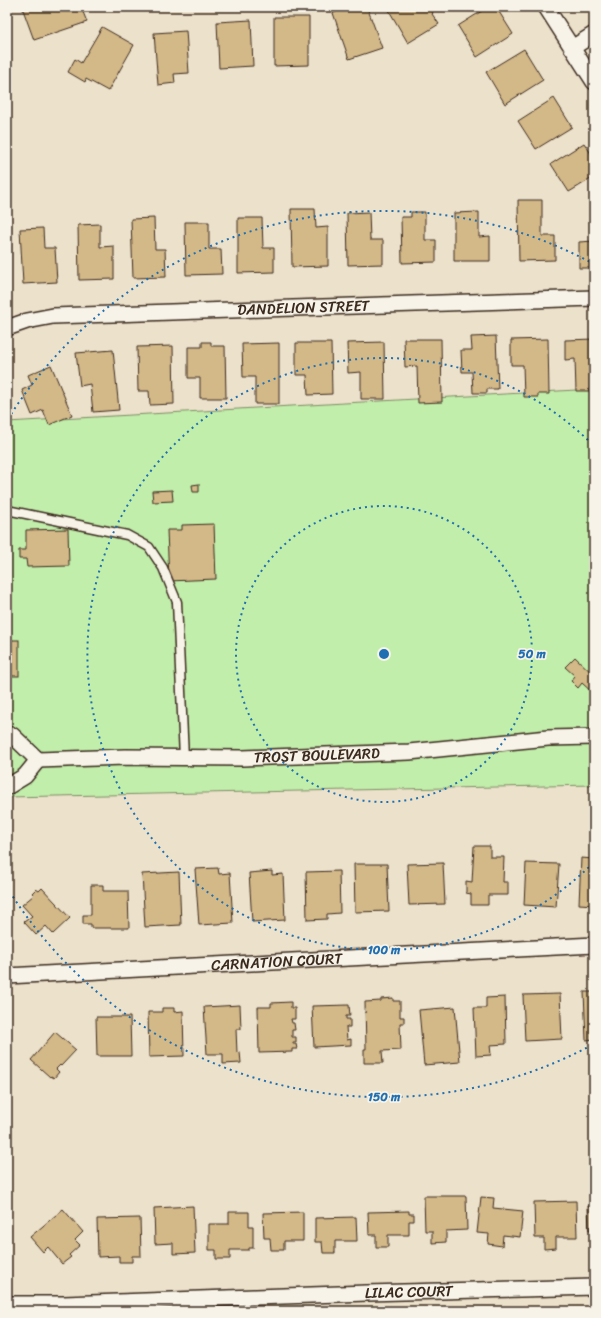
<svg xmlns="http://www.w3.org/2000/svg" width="601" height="1318" font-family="Sriracha,sans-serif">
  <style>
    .green { fill: #c1eeab; stroke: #7e8c64 }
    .building { fill: #d3b888; stroke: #3b2a1e }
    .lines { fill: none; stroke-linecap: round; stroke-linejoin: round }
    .lane-casing { stroke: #3b2a1e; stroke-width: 11 }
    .street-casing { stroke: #3b2a1e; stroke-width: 18 }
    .lane { stroke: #f7f3e8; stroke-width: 8 }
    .street { stroke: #f7f3e8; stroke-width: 15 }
    .ring { fill: none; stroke: #1f6fb2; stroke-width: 2; stroke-dasharray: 2 4 }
    .labels { text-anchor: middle; stroke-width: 3.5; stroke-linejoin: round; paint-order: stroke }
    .street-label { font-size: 15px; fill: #3b2a1e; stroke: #f7f3e8 }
    .centre { fill: #1f6fb2; stroke: #f7f3e8; stroke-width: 2 }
    .ring-label { font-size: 12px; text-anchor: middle; font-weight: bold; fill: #1f6fb2; stroke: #f7f3e8; stroke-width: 3.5; stroke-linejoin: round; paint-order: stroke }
  </style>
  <rect width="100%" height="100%" fill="#ece1cb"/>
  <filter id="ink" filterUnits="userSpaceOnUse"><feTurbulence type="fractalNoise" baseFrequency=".025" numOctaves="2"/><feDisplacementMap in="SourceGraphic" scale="8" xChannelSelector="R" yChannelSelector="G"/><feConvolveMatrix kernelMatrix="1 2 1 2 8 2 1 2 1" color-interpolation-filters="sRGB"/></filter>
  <g filter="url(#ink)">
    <polygon class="green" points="594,389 594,785 7,797 7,422"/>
    <g class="building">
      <polygon points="22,7 81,7 87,22 34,40"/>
      <polygon points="349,7 367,7 382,48 349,59 333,13"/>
      <polygon points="387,7 430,7 433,13 432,14 439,24 408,43"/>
      <polygon points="488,7 496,7 513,34 477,57 458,26"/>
      <polygon points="274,17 309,17 309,65 274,66"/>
      <polygon points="251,20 253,66 219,68 217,22"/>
      <polygon points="102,27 134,45 108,91 86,79 85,82 68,72 75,59 81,63"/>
      <polygon points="186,31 189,73 174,74 175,83 158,85 154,33"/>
      <polygon points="524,49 543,80 505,104 486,72"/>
      <polygon points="554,98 572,127 536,149 518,121"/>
      <polygon points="584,143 594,158 594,177 569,192 551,164"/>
      <polygon points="518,200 542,200 542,236 555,236 555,260 519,261"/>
      <polygon points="291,209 315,209 316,228 328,227 328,266 292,267"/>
      <polygon points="369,212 370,240 383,240 383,264 348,265 347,213"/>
      <polygon points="411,212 425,212 425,240 436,240 436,262 402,263 401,217 411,217"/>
      <polygon points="479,212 479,237 490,236 490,261 454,261 454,213"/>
      <polygon points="154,218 155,249 165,249 166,277 133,278 131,219"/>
      <polygon points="238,218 262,218 263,248 274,248 274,272 238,273"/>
      <polygon points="185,222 209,222 209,249 221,249 222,274 186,275"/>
      <polygon points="100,224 100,247 114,246 114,279 79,280 78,225"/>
      <polygon points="43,228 44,248 55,248 57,282 23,284 20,229"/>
      <polygon points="594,241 594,268 579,268 579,242"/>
      <polygon points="496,336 498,389 487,389 487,393 473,393 472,372 462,372 461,350 472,350 471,337"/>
      <polygon points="404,339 441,339 442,402 418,403 417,366 405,367"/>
      <polygon points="548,339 549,394 538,394 538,397 524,397 523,365 511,365 511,340"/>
      <polygon points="594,339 594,388 590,388 590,391 576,391 575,359 565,360 565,340"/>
      <polygon points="202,342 211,342 211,346 225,346 226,398 200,398 200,378 188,378 188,347 202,347"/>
      <polygon points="384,342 385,399 361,399 361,372 348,373 347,343"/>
      <polygon points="279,343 279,404 255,404 255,377 243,377 242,344"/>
      <polygon points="296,343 331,343 332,394 308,395 307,375 296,375"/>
      <polygon points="173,346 174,404 150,405 149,391 138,391 137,347"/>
      <polygon points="113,350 119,410 93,412 90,384 80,386 76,353"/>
      <polygon points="51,365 72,415 49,425 43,410 32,415 22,390 32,385 28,375"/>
      <polygon points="199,484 199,492 193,492 192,485"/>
      <polygon points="172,490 173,501 153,502 152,491"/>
      <polygon points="214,524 216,579 169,581 167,530 182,530 182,525"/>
      <polygon points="68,529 69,566 27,567 26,559 19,559 19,550 26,550 26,530"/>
      <rect x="7" y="640" width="12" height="36"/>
      <polygon points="575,657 594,675 594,694 582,683 578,688 571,681 575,676 565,667"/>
      <polygon points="474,846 490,846 490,857 504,857 503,882 508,882 508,895 488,895 488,905 471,905 471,894 466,893 466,881 472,882"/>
      <polygon points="581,858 594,859 594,905 579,904"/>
      <polygon points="443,863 445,904 409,905 407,864"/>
      <polygon points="526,863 559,864 556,907 524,905"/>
      <polygon points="354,864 387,864 389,911 355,912"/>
      <polygon points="218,868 219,874 230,873 233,923 199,925 195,869"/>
      <polygon points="272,871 272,875 283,874 285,920 252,922 249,873"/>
      <polygon points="339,871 340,913 327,914 327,919 307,920 306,872"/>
      <polygon points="179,872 181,925 145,927 142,874"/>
      <polygon points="91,885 103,885 103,891 128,891 129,928 91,928 91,924 83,924 83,915 91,915"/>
      <polygon points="42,888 70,918 53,934 46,926 36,935 24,922 32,916 22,905 34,895 32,893 36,889 39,891"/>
      <polygon points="584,992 594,992 594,1039 586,1040"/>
      <polygon points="560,994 562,1039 525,1041 523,995"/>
      <polygon points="505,997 506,1044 490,1045 491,1055 476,1056 474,1008 486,1008 486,998"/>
      <polygon points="393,998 393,1001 400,1001 400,1017 404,1017 404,1023 400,1023 401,1050 382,1051 383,1063 364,1063 364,1049 366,1049 365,1002 381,1001 381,999"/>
      <polygon points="291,1002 291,1008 295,1008 295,1019 291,1019 292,1023 294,1023 295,1030 292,1030 292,1037 296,1037 296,1042 293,1042 293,1044 296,1044 297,1049 292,1049 292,1052 259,1053 258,1007 271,1007 271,1003"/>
      <polygon points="240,1005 241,1029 236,1029 237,1053 240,1052 241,1063 223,1064 223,1054 207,1054 204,1007"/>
      <polygon points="349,1005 350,1016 346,1016 346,1019 350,1019 350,1027 346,1027 347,1040 351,1039 351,1045 314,1047 312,1006"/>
      <polygon points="455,1007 460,1062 424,1065 419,1010"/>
      <polygon points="162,1008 174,1008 174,1012 183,1011 184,1056 149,1057 148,1012 162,1012"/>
      <polygon points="96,1017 130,1017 131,1056 97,1056"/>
      <polygon points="55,1032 76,1050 61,1066 60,1065 56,1069 59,1072 54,1078 51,1076 50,1077 31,1060"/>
      <polygon points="424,1196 466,1196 467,1230 446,1231 446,1242 432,1243 432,1231 425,1231"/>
      <polygon points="481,1197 494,1198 493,1208 523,1211 520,1237 503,1235 502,1246 488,1244 489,1234 477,1233"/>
      <polygon points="576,1201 577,1237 556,1237 556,1248 544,1249 544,1238 535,1238 534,1202"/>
      <polygon points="193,1206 195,1253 173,1254 173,1243 155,1244 154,1208"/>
      <polygon points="588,1206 594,1206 594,1230 589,1230"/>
      <polygon points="63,1209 83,1232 75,1240 80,1245 69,1255 71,1257 62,1264 48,1247 43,1252 30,1237"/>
      <polygon points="409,1211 409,1214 414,1214 414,1221 409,1221 409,1235 388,1235 388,1247 376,1247 376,1235 369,1235 368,1212"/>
      <polygon points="229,1212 249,1212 249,1226 253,1226 253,1248 249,1248 249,1250 230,1250 230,1259 216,1259 216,1250 209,1250 209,1224 229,1224"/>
      <polygon points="303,1212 303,1241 284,1241 284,1250 271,1250 270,1238 264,1238 263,1213"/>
      <polygon points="356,1217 357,1241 335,1241 335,1253 323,1253 322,1242 315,1242 315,1218"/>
      <polygon points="140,1218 141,1256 132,1256 132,1262 119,1262 119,1256 98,1257 97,1219"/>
    </g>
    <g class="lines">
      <defs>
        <polyline id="lane" points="7,510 127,535 149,547 163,568 177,602 184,758"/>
        <g id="street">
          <polyline points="546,7 594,82"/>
          <polyline points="572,48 594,34"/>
          <path id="s1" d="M7,328L27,321L53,316L594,298"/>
          <path id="s2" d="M7,735H12L38,760L125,757L243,758L409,752L548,738L594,737"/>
          <polyline points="7,787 25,776 38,760"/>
          <path id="s3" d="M7,976L594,945"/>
          <path id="s4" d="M7,1304H64L367,1293L594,1287"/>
        </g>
      </defs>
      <use href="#lane" class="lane-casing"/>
      <use href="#street" class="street-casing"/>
      <use href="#lane" class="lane"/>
      <use href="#street" class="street"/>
    </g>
  </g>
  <g class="ring">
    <circle cx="384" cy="654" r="148"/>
    <path d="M593 863A296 296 0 1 1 593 445"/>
    <path d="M592 1045A443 443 0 0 1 8 889M8 419A443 443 0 0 1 592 263"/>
  </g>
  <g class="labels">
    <g class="street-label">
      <text dy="5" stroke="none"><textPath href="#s1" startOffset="298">DANDELION STREET</textPath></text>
      <text dy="5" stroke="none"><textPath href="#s2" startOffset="320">TROST BOULEVARD</textPath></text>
      <text dy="5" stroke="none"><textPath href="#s3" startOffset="270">CARNATION COURT</textPath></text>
      <text dy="5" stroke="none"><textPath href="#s4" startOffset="402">LILAC COURT</textPath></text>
    </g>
  </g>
  <circle cx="384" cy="654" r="6" class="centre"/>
  <g class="ring-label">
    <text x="532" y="658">50 m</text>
    <text x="384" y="954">100 m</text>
    <text x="384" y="1101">150 m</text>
  </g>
  <rect width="601" height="1318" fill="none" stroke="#f7f3e8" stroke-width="24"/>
  <rect x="12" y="12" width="577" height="1294" fill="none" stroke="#3b2a1e" stroke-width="1.5" filter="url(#ink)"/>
</svg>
